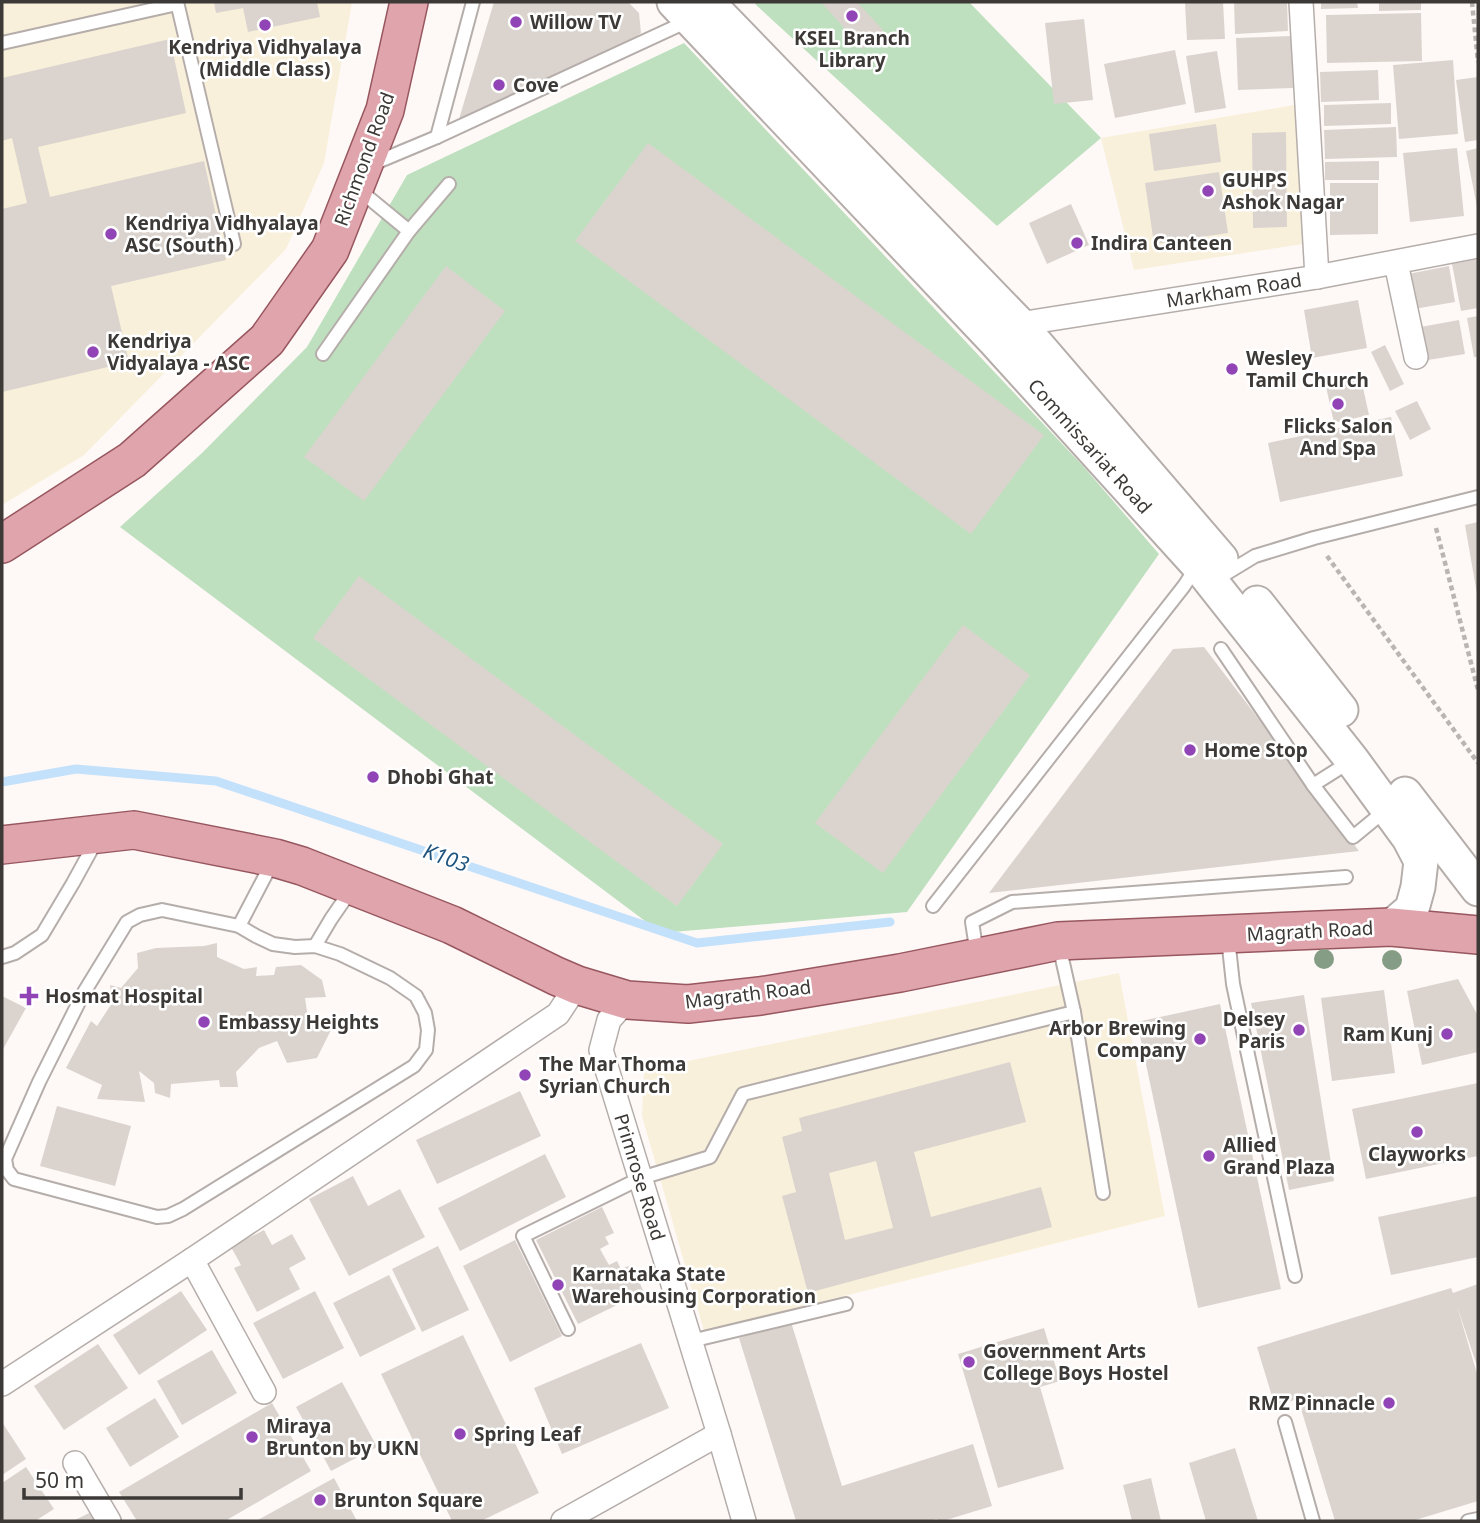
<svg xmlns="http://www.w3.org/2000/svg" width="1480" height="1523" font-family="'Noto Sans',sans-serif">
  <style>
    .education { fill: #f8f0da }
    .green { fill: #bee0bf }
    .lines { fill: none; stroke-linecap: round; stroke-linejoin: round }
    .stream { stroke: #c4e1fb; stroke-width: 9 }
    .building { fill: #dbd4ce; fill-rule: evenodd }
    .service-casing { stroke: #b5adaa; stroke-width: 16 }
    .minor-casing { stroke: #b5adaa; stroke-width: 26 }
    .secondary-casing { stroke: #b5adaa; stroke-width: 37 }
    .primary-casing { stroke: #98575f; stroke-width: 40 }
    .path { stroke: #b9b5b3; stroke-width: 4.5; stroke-dasharray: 5 3.5; stroke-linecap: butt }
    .service { stroke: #fff; stroke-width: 12 }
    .minor { stroke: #fff; stroke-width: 23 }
    .secondary { stroke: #fff; stroke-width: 33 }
    .primary { stroke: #dfa4ac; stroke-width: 37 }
    .tree { fill: #849d84 }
    .poi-dot { fill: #9144b5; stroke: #fff; stroke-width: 2.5 }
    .labels { text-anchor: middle; stroke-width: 5; stroke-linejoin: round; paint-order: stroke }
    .poi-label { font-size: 19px; font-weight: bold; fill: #3c3937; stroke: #fff; text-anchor: start }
    .street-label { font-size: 19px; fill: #3c3937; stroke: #fff }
    .water-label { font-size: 21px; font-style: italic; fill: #1e547e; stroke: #fff }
  </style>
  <rect width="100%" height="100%" fill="#fef9f7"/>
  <g class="education">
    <polygon points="2,2 352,2 324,163 286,249 84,455 2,505"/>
    <polygon points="1300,104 1303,244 1134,270 1101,138"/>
    <polygon points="1119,973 1165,1216 704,1331 642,1116 644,1070"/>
  </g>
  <g class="green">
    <polygon points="757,2 969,2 1101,138 997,226 755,4"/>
    <polygon points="684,43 1083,466 1159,554 907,912 661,933 120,527 202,453 307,347 407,175"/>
  </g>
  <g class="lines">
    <polyline class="stream" points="2,782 76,769 216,781 697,943 890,922"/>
  </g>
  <g class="building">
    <polygon points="214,2 317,2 320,17 248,32 243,8 216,13"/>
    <polygon points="494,2 628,2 639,13 641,33 629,42 459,119"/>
    <polygon points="821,2 857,2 883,30 863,49"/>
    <polygon points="1215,2 1223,2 1225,39 1187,40 1185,3"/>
    <polygon points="1234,2 1287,2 1288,31 1235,34"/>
    <polygon points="1321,2 1357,2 1358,8 1321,9"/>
    <polygon points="1379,2 1421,2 1421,10 1379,11"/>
    <polygon points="1421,13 1422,61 1327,63 1326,15"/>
    <polygon points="1084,19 1093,100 1054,104 1045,23"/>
    <polygon points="1291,36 1293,88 1238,90 1236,38"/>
    <polygon points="170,39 186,113 38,147 50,197 204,161 226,260 111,286 129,362 2,392 2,209 27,203 12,138 2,141 2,78"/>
    <polygon points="1175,50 1186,104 1115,118 1104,64"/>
    <polygon points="1217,51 1226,108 1195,113 1186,56"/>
    <polygon points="1453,60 1458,134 1399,139 1393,65"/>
    <polygon points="1378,70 1379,100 1321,102 1320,72"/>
    <polygon points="1478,77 1478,140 1465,142 1456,80"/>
    <polygon points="1391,103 1391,124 1324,126 1324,105"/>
    <polygon points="1216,124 1221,162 1154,171 1149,134"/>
    <polygon points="1396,127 1397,157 1325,159 1324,130"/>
    <polygon points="1286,132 1287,227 1253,228 1252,133"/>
    <polygon points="648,143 1044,435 971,534 575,241"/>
    <polygon points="1457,148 1464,216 1410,222 1403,153"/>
    <polygon points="1478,148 1478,207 1477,207 1466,151"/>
    <polygon points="1379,161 1379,180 1325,180 1325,162"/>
    <polygon points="1219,172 1228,233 1154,244 1145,183"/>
    <polygon points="1330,183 1378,183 1378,234 1330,235"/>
    <polygon points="1071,204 1089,245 1047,264 1029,223"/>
    <polygon points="1478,259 1478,308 1461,311 1452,264"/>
    <polygon points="446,266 505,311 364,501 304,457"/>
    <polygon points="1449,266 1455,302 1414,309 1408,274"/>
    <polygon points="1358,300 1367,348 1312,358 1304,310"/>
    <polygon points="1478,316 1478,357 1474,357 1467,318"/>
    <polygon points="1459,320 1465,354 1422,361 1415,328"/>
    <polygon points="1385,345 1404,384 1390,391 1371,352"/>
    <polygon points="1360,374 1369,415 1334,423 1325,382"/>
    <polygon points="1417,401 1431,429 1410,440 1395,411"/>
    <polygon points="1391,417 1403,476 1280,502 1268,443"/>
    <polygon points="1478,522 1478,594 1477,594 1465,525"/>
    <polygon points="359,576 723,844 677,906 313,638"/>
    <polygon points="963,625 1030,675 883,873 815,823"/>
    <polygon points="1204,647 1359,851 989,893 1173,649"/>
    <polygon points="217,943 217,957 244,969 257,967 256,976 274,975 276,967 301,965 322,980 326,997 305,998 309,1025 334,1024 317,1058 287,1063 277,1041 259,1048 236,1072 238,1087 220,1087 219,1080 171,1084 170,1098 155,1093 154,1083 139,1071 145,1102 97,1099 102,1085 66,1068 91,1021 97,1026 112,1003 110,985 121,988 138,968 137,953 156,948 204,946"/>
    <polygon points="1458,979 1478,1016 1478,1052 1422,1065 1407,991"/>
    <polygon points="1384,990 1395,1073 1332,1081 1321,998"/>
    <polygon points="1304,995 1334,1181 1289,1190 1251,1003"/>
    <polygon points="2,996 26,1008 2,1051"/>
    <polygon points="1220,1004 1281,1289 1198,1308 1137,1022"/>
    <path d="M1010,1062L1026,1122L914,1152L931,1217L1041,1187L1052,1227L808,1293L782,1196L796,1192L782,1137L802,1131L799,1118ZM876,1161L893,1228L845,1240L829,1173Z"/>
    <polygon points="1478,1083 1478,1156 1366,1179 1352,1109"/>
    <polygon points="520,1091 541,1136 437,1184 416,1140"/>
    <polygon points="57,1106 131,1126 115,1186 40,1166"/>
    <polygon points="545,1154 566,1197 460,1251 438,1208"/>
    <polygon points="353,1176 368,1206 400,1189 425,1237 349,1276 309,1199"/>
    <polygon points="1478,1196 1478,1257 1391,1275 1378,1217"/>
    <polygon points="602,1207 614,1233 605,1237 609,1244 600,1249 609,1265 617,1261 621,1269 631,1265 644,1292 578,1324 536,1240"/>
    <polygon points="264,1230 272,1245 292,1234 306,1259 289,1268 300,1289 257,1312 234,1268 241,1265 231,1247"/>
    <polygon points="515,1240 562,1336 510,1362 463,1266"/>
    <polygon points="438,1246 469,1310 422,1332 392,1269"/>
    <polygon points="389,1275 416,1329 360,1357 333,1303"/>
    <polygon points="1478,1284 1478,1369 1457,1306 1478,1377 1478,1501 1412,1521 1335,1521 1298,1399 1275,1406 1257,1347 1451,1288 1453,1293"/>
    <polygon points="181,1291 207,1330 139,1375 113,1335"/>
    <polygon points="315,1291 344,1348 283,1379 253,1323"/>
    <polygon points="791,1322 842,1486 973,1444 992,1506 943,1521 938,1521 937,1519 928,1521 796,1521 739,1338"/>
    <polygon points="1044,1328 1060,1381 1040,1387 1064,1469 998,1488 958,1354"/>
    <polygon points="463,1335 539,1493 481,1521 452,1521 381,1374"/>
    <polygon points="641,1343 669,1408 562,1454 534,1388"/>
    <polygon points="98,1344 128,1388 64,1430 34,1386"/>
    <polygon points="212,1350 237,1393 182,1425 157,1381"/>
    <polygon points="342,1382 377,1447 331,1471 296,1407"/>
    <polygon points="155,1398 179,1437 130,1467 106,1428"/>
    <polygon points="272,1403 311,1471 225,1521 137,1521 119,1492"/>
    <polygon points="2,1422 26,1459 2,1475"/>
    <polygon points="1235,1448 1258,1521 1206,1521 1189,1463"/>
    <polygon points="26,1467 54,1509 35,1521 2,1521 2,1483"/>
    <polygon points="334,1478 357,1521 256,1521"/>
    <polygon points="1151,1478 1161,1521 1132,1521 1123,1485"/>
    <polygon points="91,1512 95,1521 73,1521"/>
  </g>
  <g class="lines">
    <defs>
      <g id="service">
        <polyline points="177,2 234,244"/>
        <polyline points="2,43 177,4"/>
        <polyline points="437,137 473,2"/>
        <polyline points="370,165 437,137 688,21"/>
        <polyline points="358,189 409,231"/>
        <polyline points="323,354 409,231 449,184"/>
        <polyline points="1222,576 1255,556 1314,538 1478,497"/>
        <polyline points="1221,649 1313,785 1353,837 1387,809"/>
        <polyline points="1313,785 1351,761"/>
        <polyline points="933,906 1184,586 1197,566"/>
        <polygon points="162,910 239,926 256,936 273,944 295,947 315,946 340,954 390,978 416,996 425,1013 428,1030 426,1050 414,1066 183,1209 168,1216 157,1217 14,1179 7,1170 5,1159 39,1082 83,994 127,922 140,915"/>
        <polyline points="239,926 273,861"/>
        <polyline points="1228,938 1233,984 1295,1276"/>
        <polyline points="315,946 331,919 351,890"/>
        <polyline points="977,954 972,922 1012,902 1346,877"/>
        <polyline points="2,957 15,953 42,935 73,883 96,841"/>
        <polyline points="1074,1012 1103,1193"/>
        <polyline points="568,1329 523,1236 641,1178 710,1157 743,1094 1074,1012 1059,945"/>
        <polyline points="691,1341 846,1304"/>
        <polyline points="1285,1422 1313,1521"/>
        <polyline points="1468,1521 1478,1519"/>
      </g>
      <g id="minor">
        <polyline points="1301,2 1317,277"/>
        <polyline points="1396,263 1416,357"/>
        <polyline points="1010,329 1019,324 1317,277 1478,246"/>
        <polyline points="627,1000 609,1020 601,1050 719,1434 744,1521"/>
        <polyline points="192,1260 264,1392"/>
        <polyline points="2,1384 192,1260 558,1014 577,985"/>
        <polyline points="75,1463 109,1521"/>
        <polyline points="563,1521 719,1434"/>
      </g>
      <g id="secondary">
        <polyline points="674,2 994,340 1198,565 1352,760 1409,838 1421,861 1418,887 1412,909 1391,927"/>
        <polyline points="707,2 1019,324 1221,559"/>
        <polyline points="1257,603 1341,710"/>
        <polyline points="1405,794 1478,889"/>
      </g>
      <g id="primary">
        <polyline points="2,544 132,460 267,340 330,250 385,110 409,2"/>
        <polyline points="2,845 134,830 275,858 302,866 452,925 556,976 577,985 627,1000 688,1004 760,996 900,973 1058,941 1391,927 1478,935"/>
      </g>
    </defs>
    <use href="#service" class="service-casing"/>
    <use href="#minor" class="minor-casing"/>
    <use href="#secondary" class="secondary-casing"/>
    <use href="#primary" class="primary-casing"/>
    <g class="path">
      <polyline points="1472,2 1478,62"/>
      <polyline points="1436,528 1478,690"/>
      <polyline points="1327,556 1478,763"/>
    </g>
    <use href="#service" class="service"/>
    <use href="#minor" class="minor"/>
    <use href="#secondary" class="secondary"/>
    <use href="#primary" class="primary"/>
  </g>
  <g class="tree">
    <circle cx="1324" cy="959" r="10"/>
    <circle cx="1392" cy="960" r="10"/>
  </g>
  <g class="poi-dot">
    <circle cx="852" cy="16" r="7"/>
    <circle cx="516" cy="22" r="7"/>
    <circle cx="265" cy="25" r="7"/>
    <circle cx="499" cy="85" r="7"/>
    <circle cx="1208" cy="191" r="7"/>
    <circle cx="111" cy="234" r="7"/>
    <circle cx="1077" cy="243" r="7"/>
    <circle cx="93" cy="352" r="7"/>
    <circle cx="1232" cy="369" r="7"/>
    <circle cx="1338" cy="404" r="7"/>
    <circle cx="1190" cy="750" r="7"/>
    <circle cx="373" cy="777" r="7"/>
    <path d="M25.5 985.5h7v7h7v7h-7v7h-7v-7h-7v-7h7z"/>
    <circle cx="204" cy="1022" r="7"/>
    <circle cx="1299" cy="1030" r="7"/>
    <circle cx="1447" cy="1034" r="7"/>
    <circle cx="1200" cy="1039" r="7"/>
    <circle cx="525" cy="1075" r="7"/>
    <circle cx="1417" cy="1132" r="7"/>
    <circle cx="1209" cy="1156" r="7"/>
    <circle cx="558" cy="1285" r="7"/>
    <circle cx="969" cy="1362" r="7"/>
    <circle cx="1389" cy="1403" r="7"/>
    <circle cx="460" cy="1434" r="7"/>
    <circle cx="252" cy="1437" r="7"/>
    <circle cx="320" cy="1500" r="7"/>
  </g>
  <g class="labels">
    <g class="poi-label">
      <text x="530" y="29">Willow TV</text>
      <text x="852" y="45" text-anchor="middle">KSEL Branch<tspan x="852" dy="22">Library</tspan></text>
      <text x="265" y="54" text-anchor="middle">Kendriya Vidhyalaya<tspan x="265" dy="22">(Middle Class)</tspan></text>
      <text x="513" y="92">Cove</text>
      <text x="1222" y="187">GUHPS<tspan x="1222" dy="22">Ashok Nagar</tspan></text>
      <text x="125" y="230">Kendriya Vidhyalaya<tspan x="125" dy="22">ASC (South)</tspan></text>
      <text x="1091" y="250">Indira Canteen</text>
      <text x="107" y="348">Kendriya<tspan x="107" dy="22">Vidyalaya - ASC</tspan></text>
      <text x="1246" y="365">Wesley<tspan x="1246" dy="22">Tamil Church</tspan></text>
      <text x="1338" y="433" text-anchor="middle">Flicks Salon<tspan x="1338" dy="22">And Spa</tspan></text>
      <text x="1204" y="757">Home Stop</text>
      <text x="387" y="784">Dhobi Ghat</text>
      <text x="45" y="1003">Hosmat Hospital</text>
      <text x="1285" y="1026" text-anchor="end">Delsey<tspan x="1285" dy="22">Paris</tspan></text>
      <text x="218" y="1029">Embassy Heights</text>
      <text x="1186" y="1035" text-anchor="end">Arbor Brewing<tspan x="1186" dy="22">Company</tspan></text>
      <text x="1433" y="1041" text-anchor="end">Ram Kunj</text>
      <text x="539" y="1071">The Mar Thoma<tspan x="539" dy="22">Syrian Church</tspan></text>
      <text x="1223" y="1152">Allied<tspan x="1223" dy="22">Grand Plaza</tspan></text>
      <text x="1417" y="1161" text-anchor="middle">Clayworks</text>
      <text x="572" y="1281">Karnataka State<tspan x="572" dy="22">Warehousing Corporation</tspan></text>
      <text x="983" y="1358">Government Arts<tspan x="983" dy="22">College Boys Hostel</tspan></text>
      <text x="1375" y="1410" text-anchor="end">RMZ Pinnacle</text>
      <text x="266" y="1433">Miraya<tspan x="266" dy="22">Brunton by UKN</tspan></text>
      <text x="474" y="1441">Spring Leaf</text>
      <text x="334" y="1507">Brunton Square</text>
    </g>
    <g class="street-label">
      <text transform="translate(364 159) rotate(-70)" y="7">Richmond Road</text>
      <text transform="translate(1234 290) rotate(-9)" y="7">Markham Road</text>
      <text transform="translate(1090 446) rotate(48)" y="7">Commissariat Road</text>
      <text transform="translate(1310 931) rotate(-3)" y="7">Magrath Road</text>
      <text transform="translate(748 994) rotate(-7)" y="7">Magrath Road</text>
      <text transform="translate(640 1177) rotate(73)" y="7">Primrose Road</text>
    </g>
    <g class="water-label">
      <text transform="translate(446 858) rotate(19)" y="7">K103</text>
    </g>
  </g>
  <rect width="1480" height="1523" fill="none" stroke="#3c3937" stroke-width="7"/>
  <path d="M24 1488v10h217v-10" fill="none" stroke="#3c3937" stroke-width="3.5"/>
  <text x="35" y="1488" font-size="21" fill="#3c3937" stroke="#ffffff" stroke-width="5" paint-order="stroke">50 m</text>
</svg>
